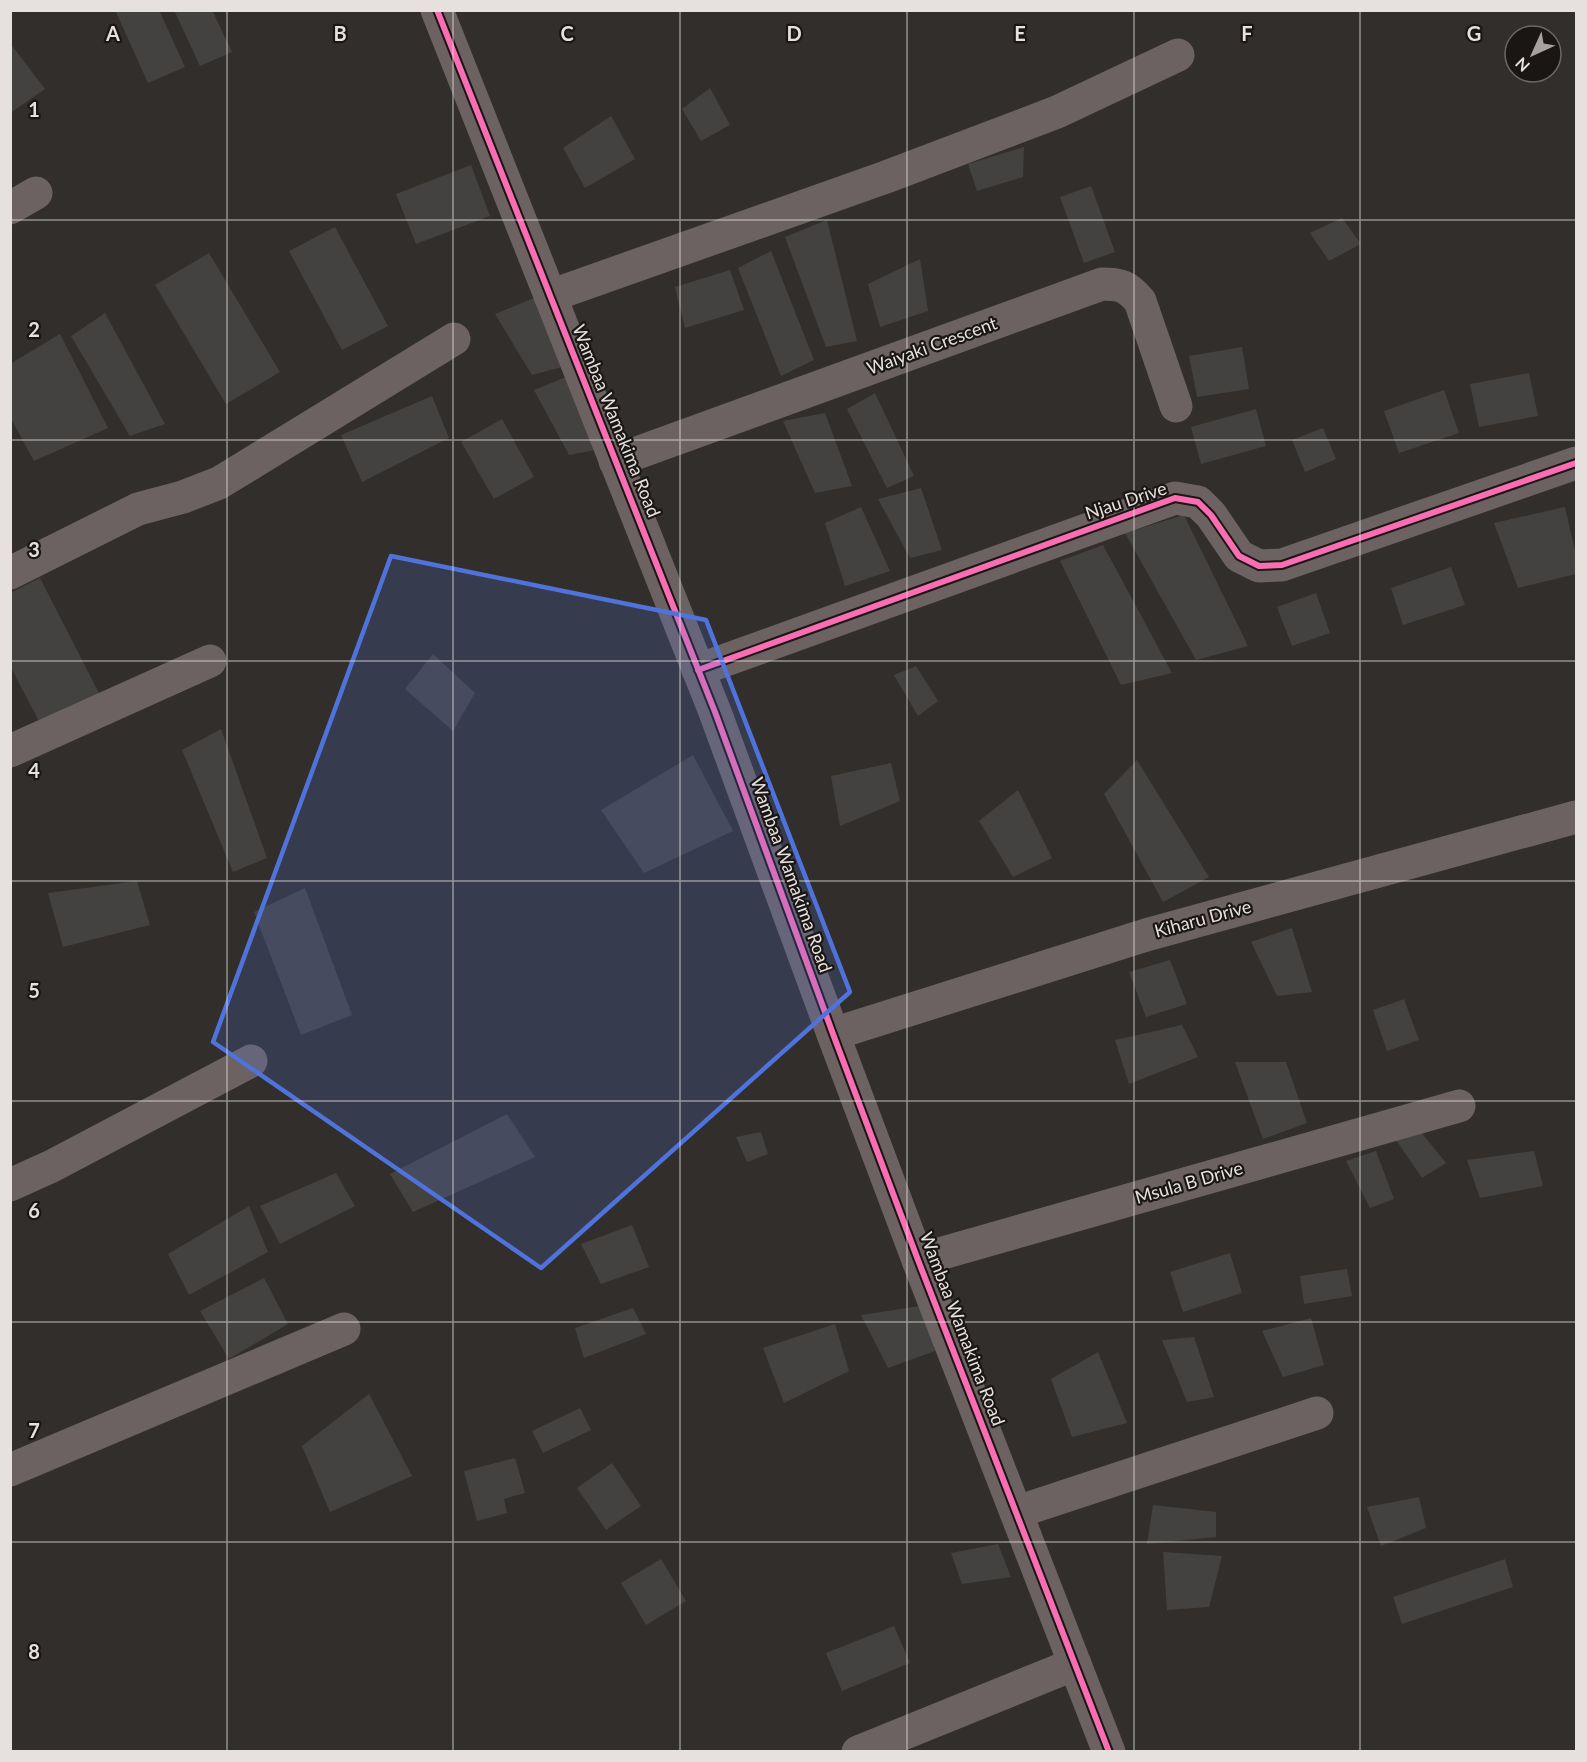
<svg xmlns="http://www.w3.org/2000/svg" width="1587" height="1762" font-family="Lato,sans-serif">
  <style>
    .building { fill: #444241 }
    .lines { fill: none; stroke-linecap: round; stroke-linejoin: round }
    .minor { stroke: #6d6262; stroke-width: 33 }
    .cycleway-casing { stroke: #1a1614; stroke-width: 10 }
    .cycleway { stroke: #f96db3; stroke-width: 6 }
    .marked { fill: #4f73da; fill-opacity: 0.2; stroke: #4f73da; stroke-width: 4.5; stroke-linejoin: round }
    .grid { fill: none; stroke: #e6e1de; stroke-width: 1.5; stroke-opacity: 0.55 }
    .labels { text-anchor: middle; stroke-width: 4.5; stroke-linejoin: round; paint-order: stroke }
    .street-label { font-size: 18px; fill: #e6e1de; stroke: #1a1614 }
    .grid-label { font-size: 20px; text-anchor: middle; font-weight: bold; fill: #e6e1de; stroke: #1a1614; stroke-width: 4.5; stroke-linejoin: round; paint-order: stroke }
  </style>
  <rect width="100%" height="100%" fill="#312e2b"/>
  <g class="building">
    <polygon points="115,10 159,10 185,67 148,83"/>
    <polygon points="174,10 212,10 232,52 200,66"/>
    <polygon points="10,43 45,89 10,113"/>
    <polygon points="710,88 730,125 701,141 682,109"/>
    <polygon points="611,116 635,159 585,188 563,148"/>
    <polygon points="1024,147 1023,177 977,191 968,164"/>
    <polygon points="471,165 490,216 416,244 396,194"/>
    <polygon points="1091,186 1115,252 1084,263 1060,197"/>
    <polygon points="1342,218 1361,244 1329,261 1310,233"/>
    <polygon points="827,220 857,341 826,347 785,237"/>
    <polygon points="335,227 388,326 342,350 289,251"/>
    <polygon points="771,251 814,360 781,376 738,268"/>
    <polygon points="209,253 280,372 226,404 155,285"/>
    <polygon points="920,259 928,311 880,327 868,284"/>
    <polygon points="730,270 744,310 685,328 675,287"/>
    <polygon points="541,295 562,367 532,375 495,314"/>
    <polygon points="105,313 165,424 130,436 71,336"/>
    <polygon points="60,334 108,428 34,461 10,417 10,364"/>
    <polygon points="1242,347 1249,389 1197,397 1189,356"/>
    <polygon points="1529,373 1538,416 1479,427 1470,384"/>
    <polygon points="571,375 601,449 569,455 534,390"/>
    <polygon points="1444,390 1459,433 1399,453 1384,411"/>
    <polygon points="875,393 914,476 887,488 847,409"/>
    <polygon points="432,396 449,438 362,482 341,435"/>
    <polygon points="1256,409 1266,446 1201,464 1191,427"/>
    <polygon points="825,413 852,486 815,493 783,421"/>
    <polygon points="502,419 534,477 494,499 461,442"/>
    <polygon points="1323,428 1336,459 1305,472 1292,440"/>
    <polygon points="921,488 942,550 910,558 878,499"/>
    <polygon points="861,507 890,571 845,586 825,523"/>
    <polygon points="1565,507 1576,555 1576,574 1518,588 1494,523"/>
    <polygon points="1184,515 1248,646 1196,660 1125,533"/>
    <polygon points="1103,545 1172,673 1121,685 1060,561"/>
    <polygon points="1451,567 1465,605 1403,625 1391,588"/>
    <polygon points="40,578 101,697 42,727 10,666 10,593"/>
    <polygon points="1316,593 1330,633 1292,646 1277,607"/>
    <polygon points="433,654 475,693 453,731 405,689"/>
    <polygon points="916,666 938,701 918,716 894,675"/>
    <polygon points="221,729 267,858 233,872 182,750"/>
    <polygon points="693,755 733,831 644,873 601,810"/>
    <polygon points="1137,760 1209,877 1163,902 1104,794"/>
    <polygon points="891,763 900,801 840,826 831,776"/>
    <polygon points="1018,790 1052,858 1013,877 979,821"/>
    <polygon points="137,881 150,925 63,947 48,893"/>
    <polygon points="305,888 352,1015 301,1035 254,912"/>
    <polygon points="1292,928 1312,992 1277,996 1251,942"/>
    <polygon points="1170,960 1187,1004 1146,1017 1129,972"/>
    <polygon points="1404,999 1419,1040 1387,1051 1373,1010"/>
    <polygon points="1182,1025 1198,1057 1129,1084 1115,1040"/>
    <polygon points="1235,1062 1286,1062 1307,1123 1263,1139"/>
    <polygon points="507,1114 535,1157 413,1212 390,1174"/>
    <polygon points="761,1132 768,1154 747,1162 736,1137"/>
    <polygon points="1421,1132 1446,1163 1422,1178 1396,1140"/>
    <polygon points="1376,1151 1394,1199 1370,1208 1346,1161"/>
    <polygon points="1534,1151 1543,1186 1480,1198 1467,1160"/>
    <polygon points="336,1173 355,1206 280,1244 260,1206"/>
    <polygon points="249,1206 268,1252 189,1295 168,1254"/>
    <polygon points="632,1225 649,1267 601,1284 581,1244"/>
    <polygon points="1230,1253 1242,1293 1183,1312 1170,1272"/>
    <polygon points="1347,1269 1352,1296 1304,1304 1300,1276"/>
    <polygon points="264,1278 288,1324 229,1359 200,1311"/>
    <polygon points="920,1306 938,1350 888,1368 861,1315"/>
    <polygon points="633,1308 646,1334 584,1358 575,1328"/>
    <polygon points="1311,1318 1324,1365 1283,1377 1262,1331"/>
    <polygon points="835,1324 849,1371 784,1403 763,1348"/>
    <polygon points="1194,1337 1214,1397 1187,1402 1162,1340"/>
    <polygon points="1098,1352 1127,1423 1072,1437 1051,1379"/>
    <polygon points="369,1394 412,1476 330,1512 302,1446"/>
    <polygon points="580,1408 591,1430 543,1453 532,1431"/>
    <polygon points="515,1458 525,1493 504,1499 507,1513 477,1521 464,1471"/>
    <polygon points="612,1463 641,1506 606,1530 577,1488"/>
    <polygon points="1419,1497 1426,1528 1381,1546 1367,1507"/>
    <polygon points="1153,1505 1216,1512 1216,1537 1147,1544"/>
    <polygon points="998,1544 1011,1577 962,1584 951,1553"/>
    <polygon points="1163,1552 1222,1556 1209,1607 1167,1610"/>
    <polygon points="661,1559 686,1601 646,1625 621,1583"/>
    <polygon points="1505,1559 1513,1587 1402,1624 1393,1597"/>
    <polygon points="894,1626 910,1663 842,1691 826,1653"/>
  </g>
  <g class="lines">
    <g class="minor">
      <polyline points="437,10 715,712 833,1034 918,1260 1109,1752"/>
      <polyline points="10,208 36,193"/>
      <polyline points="550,296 886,177 1057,112 1178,55"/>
      <path d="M615,461L1102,284C1121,284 1127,286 1140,301L1176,406"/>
      <polyline points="10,573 138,509 183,497 219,483 454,339"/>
      <polyline points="698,670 1175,498 1198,502 1211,515 1239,556 1259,566 1282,565 1576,463"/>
      <polyline points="10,751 210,661"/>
      <polyline points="833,1034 1146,935 1576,817"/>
      <polyline points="10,1185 52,1166 251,1061"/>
      <polyline points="918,1260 1459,1106"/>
      <polyline points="10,1470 344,1329"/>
      <polyline points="1017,1512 1317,1413"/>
      <polyline points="858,1752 1075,1664"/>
    </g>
    <defs>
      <g id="cycleway">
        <polyline points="437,10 715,712 833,1034 918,1260 1109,1752"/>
        <polyline points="698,670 1175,498 1198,502 1211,515 1239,556 1259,566 1282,565 1576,463"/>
      </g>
    </defs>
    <use href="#cycleway" class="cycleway-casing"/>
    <use href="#cycleway" class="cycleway"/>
  </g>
  <path class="marked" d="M391,556L706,620L850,992L541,1268L213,1042Z"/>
  <path class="grid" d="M227,10V1752M453,10V1752M680,10V1752M907,10V1752M1134,10V1752M1360,10V1752M10,220H1576M10,440H1576M10,661H1576M10,881H1576M10,1101H1576M10,1322H1576M10,1542H1576"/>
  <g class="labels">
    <g class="street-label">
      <text transform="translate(932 346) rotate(-20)" y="6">Waiyaki Crescent</text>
      <text transform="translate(616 421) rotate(68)" y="6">Wambaa Wamakima Road</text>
      <text transform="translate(1126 501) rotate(-18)" y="6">Njau Drive</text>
      <text transform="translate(791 875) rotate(70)" y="6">Wambaa Wamakima Road</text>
      <text transform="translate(1203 919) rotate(-15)" y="6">Kiharu Drive</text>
      <text transform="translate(1189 1183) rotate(-16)" y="6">Msula B Drive</text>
      <text transform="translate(962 1329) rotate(69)" y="6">Wambaa Wamakima Road</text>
    </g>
  </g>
  <g class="grid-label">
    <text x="113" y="41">A</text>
    <text x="340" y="41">B</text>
    <text x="567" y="41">C</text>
    <text x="794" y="41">D</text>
    <text x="1020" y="41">E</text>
    <text x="1247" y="41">F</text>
    <text x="1474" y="41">G</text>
    <text x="34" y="117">1</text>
    <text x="34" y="337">2</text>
    <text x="34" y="557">3</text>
    <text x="34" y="778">4</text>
    <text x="34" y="998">5</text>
    <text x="34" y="1218">6</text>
    <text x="34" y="1438">7</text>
    <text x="34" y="1659">8</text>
  </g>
  <rect width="1587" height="1762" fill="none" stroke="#e6e1de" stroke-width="24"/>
  <g transform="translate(1533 54) rotate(225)"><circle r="28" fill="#1a1614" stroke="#6c6765" stroke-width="1.5"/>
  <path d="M0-4.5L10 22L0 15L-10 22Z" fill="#a7a29f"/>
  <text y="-9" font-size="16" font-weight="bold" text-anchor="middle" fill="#e6e1de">N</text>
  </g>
</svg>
